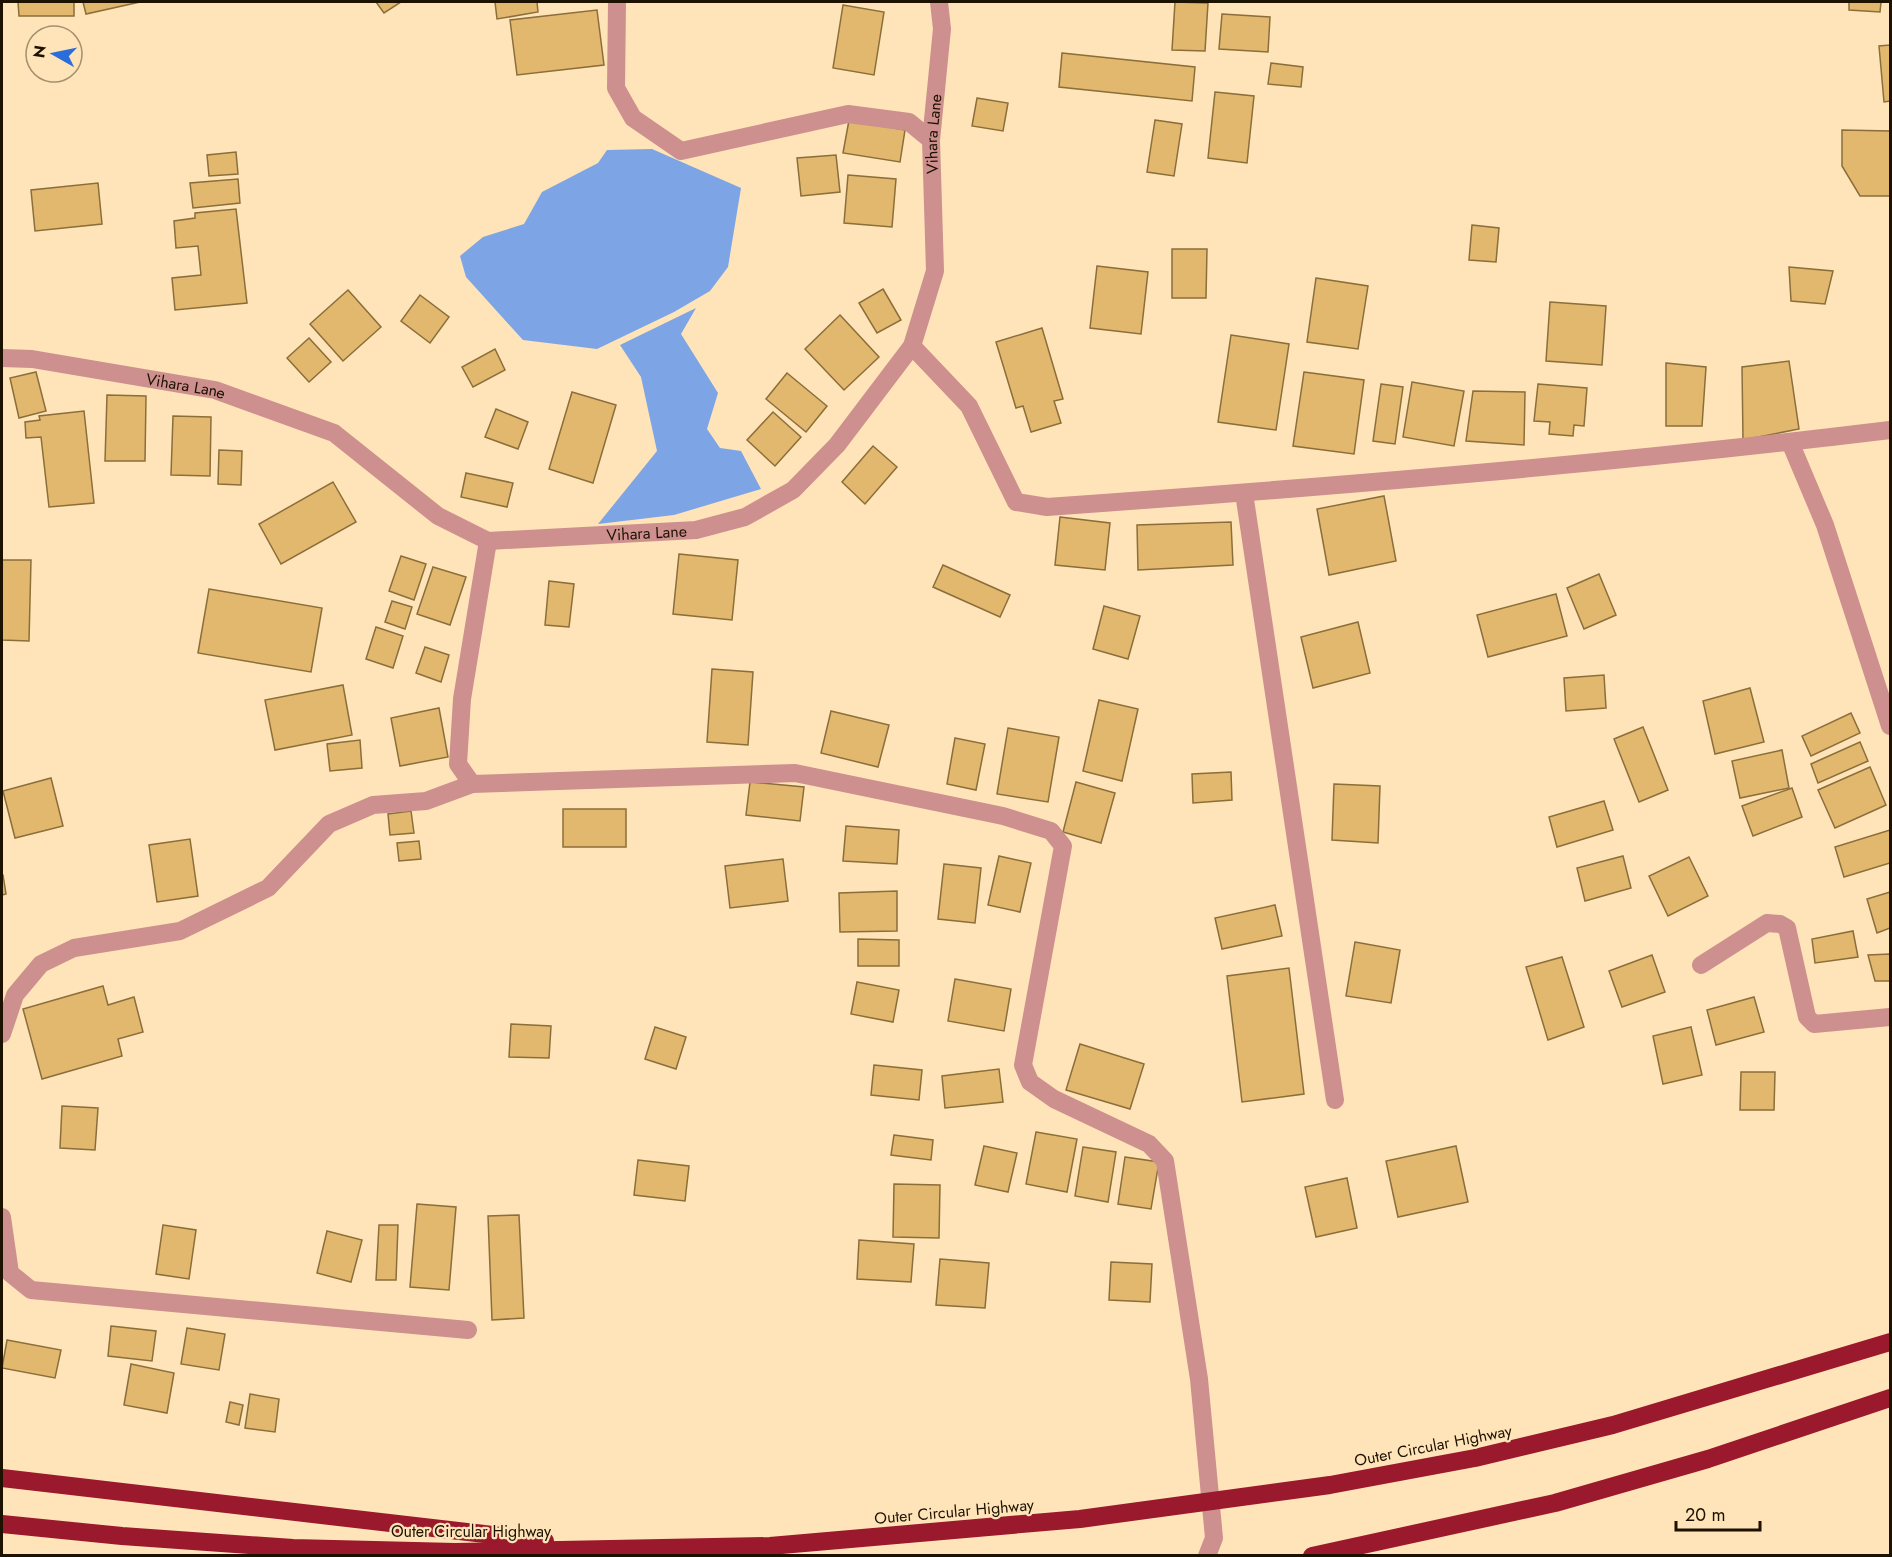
<svg xmlns="http://www.w3.org/2000/svg" width="1892" height="1557" font-family="Jost,sans-serif">
  <style>
    .water { fill: #7da4e4 }
    .building { fill: #e2b86f; stroke: #8b6e3a; stroke-width: 1.5 }
    .lines { fill: none; stroke-linecap: round; stroke-linejoin: round }
    .street { stroke: #cd908f; stroke-width: 18 }
    .highway { stroke: #9b192c; stroke-width: 18 }
    .labels { text-anchor: middle; stroke-width: 4.5; stroke-linejoin: round; paint-order: stroke }
    .street-label { font-size: 16px; fill: #1d1100; stroke: #fee4b8 }
  </style>
  <rect width="100%" height="100%" fill="#fee4b8"/>
  <g class="water">
    <polygon points="652,149 741,188 728,267 710,291 674,312 597,349 523,340 466,277 460,256 483,237 524,224 542,192 598,163 607,150"/>
    <polygon points="696,308 681,334 718,393 707,429 720,448 741,451 761,489 674,515 598,524 657,451 641,377 620,345"/>
  </g>
  <g class="building">
    <polygon points="18,2 74,2 74,16 19,16"/>
    <polygon points="83,2 140,2 86,14"/>
    <polygon points="376,2 401,2 384,13"/>
    <polygon points="495,2 537,2 538,12 497,19"/>
    <polygon points="1175,2 1208,3 1205,51 1172,50"/>
    <polygon points="1849,2 1881,2 1880,12 1849,10"/>
    <polygon points="843,5 884,12 874,75 833,68"/>
    <polygon points="597,10 604,65 517,75 510,20"/>
    <polygon points="1222,14 1270,17 1268,52 1219,49"/>
    <polygon points="1890,45 1890,101 1884,102 1879,46"/>
    <polygon points="1062,53 1195,67 1192,101 1059,87"/>
    <polygon points="1271,63 1303,67 1301,87 1268,84"/>
    <polygon points="1215,92 1254,96 1247,163 1208,158"/>
    <polygon points="977,98 1008,103 1003,131 972,126"/>
    <polygon points="849,120 905,130 900,162 843,153"/>
    <polygon points="1155,120 1182,124 1174,176 1147,172"/>
    <polygon points="1842,130 1890,131 1890,196 1860,196 1842,166"/>
    <polygon points="236,152 238,174 209,176 207,155"/>
    <polygon points="836,155 840,192 801,196 797,158"/>
    <polygon points="848,175 896,179 892,227 844,223"/>
    <polygon points="238,179 240,203 193,208 190,183"/>
    <polygon points="98,183 102,224 35,231 31,190"/>
    <polygon points="236,209 247,303 175,310 172,278 201,275 198,246 176,248 174,221 195,218 195,213"/>
    <polygon points="1472,225 1499,228 1496,262 1469,260"/>
    <polygon points="1172,249 1207,249 1206,298 1172,298"/>
    <polygon points="1097,266 1148,272 1141,334 1090,328"/>
    <polygon points="1789,267 1833,271 1825,304 1791,301"/>
    <polygon points="1316,278 1368,286 1358,349 1307,342"/>
    <polygon points="883,289 901,320 877,333 859,303"/>
    <polygon points="348,290 381,327 343,361 310,324"/>
    <polygon points="420,295 449,317 430,343 401,321"/>
    <polygon points="1550,302 1606,306 1602,365 1546,361"/>
    <polygon points="840,315 879,357 844,390 805,349"/>
    <polygon points="1042,328 1063,399 1054,401 1061,423 1031,432 1023,406 1016,408 996,342"/>
    <polygon points="1231,335 1289,344 1276,430 1218,422"/>
    <polygon points="309,338 331,362 309,382 287,358"/>
    <polygon points="495,349 505,370 473,387 462,367"/>
    <polygon points="1789,361 1799,429 1743,440 1742,367"/>
    <polygon points="1666,363 1706,367 1702,426 1666,426"/>
    <polygon points="36,372 46,411 19,418 10,378"/>
    <polygon points="1304,372 1364,380 1354,454 1293,446"/>
    <polygon points="787,373 827,406 806,432 766,399"/>
    <polygon points="1412,382 1464,391 1454,446 1403,437"/>
    <polygon points="1381,384 1403,387 1395,444 1373,441"/>
    <polygon points="1538,384 1587,388 1584,426 1574,425 1573,436 1549,434 1550,422 1534,421"/>
    <polygon points="1473,391 1525,392 1524,445 1466,441"/>
    <polygon points="572,392 616,405 593,483 549,469"/>
    <polygon points="107,395 146,396 145,461 105,461"/>
    <polygon points="496,409 528,422 518,449 485,437"/>
    <polygon points="84,411 94,503 49,507 41,437 26,438 25,422 40,420 39,416"/>
    <polygon points="773,412 801,437 775,466 747,440"/>
    <polygon points="173,416 211,417 210,476 171,475"/>
    <polygon points="873,446 897,467 865,504 842,482"/>
    <polygon points="219,450 242,451 241,485 218,484"/>
    <polygon points="466,473 513,483 507,507 461,497"/>
    <polygon points="333,482 356,522 281,564 259,524"/>
    <polygon points="1384,496 1396,561 1329,575 1317,509"/>
    <polygon points="1060,517 1110,523 1105,570 1055,565"/>
    <polygon points="1231,522 1233,565 1138,570 1137,525"/>
    <polygon points="679,554 738,560 732,620 673,614"/>
    <polygon points="401,556 426,564 414,600 389,591"/>
    <polygon points="2,560 31,560 29,641 2,640"/>
    <polygon points="943,565 1010,595 1000,617 933,587"/>
    <polygon points="433,567 466,577 450,625 417,614"/>
    <polygon points="1599,574 1616,615 1584,629 1567,588"/>
    <polygon points="549,581 574,584 569,627 545,625"/>
    <polygon points="209,589 322,608 311,672 198,653"/>
    <polygon points="1556,594 1567,636 1488,657 1477,615"/>
    <polygon points="392,601 412,607 405,629 385,622"/>
    <polygon points="1104,606 1140,616 1128,659 1093,649"/>
    <polygon points="1358,622 1370,673 1313,688 1301,637"/>
    <polygon points="376,627 403,636 393,668 366,659"/>
    <polygon points="425,647 449,655 441,682 416,673"/>
    <polygon points="712,669 753,672 748,745 707,742"/>
    <polygon points="1604,675 1606,708 1566,711 1564,678"/>
    <polygon points="343,685 352,735 275,750 265,700"/>
    <polygon points="1750,688 1764,742 1715,754 1703,701"/>
    <polygon points="1099,700 1138,709 1122,781 1083,771"/>
    <polygon points="439,708 448,757 400,766 391,718"/>
    <polygon points="831,711 889,725 878,767 821,753"/>
    <polygon points="1851,713 1860,733 1811,756 1802,736"/>
    <polygon points="1643,727 1668,790 1639,802 1614,739"/>
    <polygon points="1008,728 1059,737 1048,802 997,794"/>
    <polygon points="955,738 985,744 976,790 947,784"/>
    <polygon points="360,740 362,768 330,771 327,744"/>
    <polygon points="1860,742 1868,761 1818,783 1811,764"/>
    <polygon points="1782,750 1789,788 1740,798 1732,761"/>
    <polygon points="1870,767 1886,805 1835,828 1818,790"/>
    <polygon points="1231,772 1232,800 1193,803 1192,774"/>
    <polygon points="51,778 63,826 15,838 3,791"/>
    <polygon points="750,782 804,787 800,821 746,815"/>
    <polygon points="1076,782 1115,793 1101,843 1063,832"/>
    <polygon points="1334,784 1380,786 1378,843 1332,840"/>
    <polygon points="1792,788 1802,817 1753,836 1742,806"/>
    <polygon points="1604,801 1613,830 1557,847 1549,817"/>
    <rect x="563" y="809" width="63" height="38"/>
    <polygon points="411,811 414,833 390,835 388,814"/>
    <polygon points="846,826 899,830 897,864 843,861"/>
    <polygon points="1890,830 1890,863 1844,877 1835,847"/>
    <polygon points="190,839 198,896 157,902 149,845"/>
    <polygon points="419,841 421,859 399,861 397,843"/>
    <polygon points="999,856 1031,863 1020,912 988,905"/>
    <polygon points="1623,856 1631,888 1585,901 1577,868"/>
    <polygon points="1689,857 1708,896 1668,916 1649,876"/>
    <polygon points="783,859 788,901 730,908 725,866"/>
    <polygon points="944,864 981,868 975,923 938,919"/>
    <polygon points="2,875 3,875 6,894 2,895"/>
    <polygon points="897,891 897,931 840,932 839,893"/>
    <polygon points="1890,892 1890,928 1877,933 1867,899"/>
    <polygon points="1275,905 1282,936 1222,949 1215,918"/>
    <polygon points="1853,931 1858,957 1815,963 1812,939"/>
    <polygon points="858,939 899,940 899,966 858,966"/>
    <polygon points="1355,942 1400,950 1391,1003 1346,996"/>
    <polygon points="1890,954 1890,981 1875,981 1868,955"/>
    <polygon points="1652,955 1665,992 1622,1007 1609,971"/>
    <polygon points="1562,957 1584,1027 1548,1040 1526,967"/>
    <polygon points="1289,968 1304,1094 1242,1102 1227,976"/>
    <polygon points="955,979 1011,989 1004,1031 948,1021"/>
    <polygon points="857,982 899,990 893,1022 851,1014"/>
    <polygon points="103,986 108,1005 134,997 143,1032 118,1039 122,1056 42,1079 23,1009"/>
    <polygon points="1754,997 1764,1032 1716,1045 1707,1010"/>
    <polygon points="511,1024 551,1026 549,1058 509,1057"/>
    <polygon points="655,1027 686,1037 676,1069 645,1059"/>
    <polygon points="1691,1027 1702,1075 1663,1084 1653,1036"/>
    <polygon points="1080,1044 1144,1064 1130,1109 1066,1090"/>
    <polygon points="874,1065 922,1070 919,1100 871,1095"/>
    <polygon points="999,1069 1003,1102 945,1108 942,1076"/>
    <polygon points="1741,1072 1775,1072 1774,1110 1740,1110"/>
    <polygon points="62,1106 98,1108 95,1150 60,1148"/>
    <polygon points="1036,1132 1077,1139 1067,1192 1026,1184"/>
    <polygon points="894,1135 933,1140 931,1160 891,1155"/>
    <polygon points="984,1146 1017,1153 1008,1192 975,1185"/>
    <polygon points="1456,1146 1468,1202 1398,1217 1386,1161"/>
    <polygon points="1083,1147 1116,1152 1108,1202 1075,1196"/>
    <polygon points="1125,1157 1159,1162 1151,1209 1118,1204"/>
    <polygon points="638,1160 689,1166 685,1201 634,1195"/>
    <polygon points="1347,1178 1357,1228 1316,1237 1305,1187"/>
    <polygon points="894,1184 940,1185 939,1238 893,1237"/>
    <polygon points="417,1204 456,1207 449,1290 410,1287"/>
    <polygon points="519,1215 524,1318 492,1320 488,1216"/>
    <polygon points="163,1225 196,1230 189,1279 156,1274"/>
    <polygon points="379,1225 398,1225 396,1280 376,1280"/>
    <polygon points="327,1231 362,1240 351,1282 317,1273"/>
    <polygon points="859,1240 914,1244 911,1282 857,1279"/>
    <polygon points="940,1259 989,1263 985,1308 936,1305"/>
    <polygon points="1111,1262 1152,1264 1150,1302 1109,1300"/>
    <polygon points="111,1326 156,1331 152,1361 108,1356"/>
    <polygon points="187,1328 225,1334 219,1370 181,1364"/>
    <polygon points="7,1340 61,1350 55,1378 2,1368"/>
    <polygon points="131,1364 174,1373 167,1413 124,1405"/>
    <polygon points="250,1394 279,1399 275,1432 245,1428"/>
    <polygon points="230,1402 243,1405 239,1425 226,1422"/>
  </g>
  <g class="lines">
    <g class="street">
      <polyline points="617,2 616,88 633,118 681,151 848,114 909,122 931,140"/>
      <path d="M912,346L969,406L1016,502L1047,507C1329,487 1610,464 1890,430"/>
      <path id="s1" d="M2,358L32,359L215,390L334,433L438,516L488,541L696,530L745,517L793,490L837,445L912,346L935,271L931,140L942,29L939,2"/>
      <polyline points="1790,442 1825,525 1890,726"/>
      <polyline points="1244,493 1335,1100"/>
      <polyline points="488,541 462,699 458,764 472,784 795,773 1003,816 1051,831 1063,846 1023,1065 1030,1082 1054,1099 1149,1144 1165,1161 1199,1379 1214,1538 1207,1556"/>
      <polyline points="1701,965 1767,923 1780,924 1787,928 1807,1017 1814,1024 1890,1017"/>
      <polyline points="2,1034 15,995 41,964 74,948 180,931 268,888 329,824 373,805 426,801 472,784"/>
      <polyline points="2,1217 10,1273 31,1290 468,1330"/>
    </g>
    <g class="highway">
      <polyline points="2,1478 545,1541"/>
      <polyline points="2,1524 122,1536 293,1548 455,1552 770,1546 1080,1519 1330,1485 1475,1458 1613,1425 1890,1342"/>
      <polyline points="1312,1556 1555,1503 1708,1459 1890,1398"/>
    </g>
  </g>
  <g class="labels">
    <g class="street-label">
      <text dy="6" stroke="none"><textPath href="#s1" startOffset="1248">Vihara Lane</textPath></text>
      <text dy="6" stroke="none"><textPath href="#s1" startOffset="186">Vihara Lane</textPath></text>
      <text dy="6" stroke="none"><textPath href="#s1" startOffset="690">Vihara Lane</textPath></text>
      <text transform="translate(1433 1445) rotate(-11)" y="6">Outer Circular Highway</text>
      <text transform="translate(954 1511) rotate(-5)" y="6">Outer Circular Highway</text>
      <text x="471" y="1537">Outer Circular Highway</text>
    </g>
  </g>
  <rect width="1892" height="1557" fill="none" stroke="#1d1100" stroke-width="6"/>
  <g transform="translate(54 54) rotate(279)"><circle r="28" fill="#fee4b8" stroke="#a4906e" stroke-width="1.5"/>
  <path d="M0-4.5L10 22L0 15L-10 22Z" fill="#2b6dda"/>
  <text y="-9" font-size="16" font-weight="bold" text-anchor="middle" fill="#1d1100">N</text>
  </g>
  <path d="M1676 1521v9h84v-9" fill="none" stroke="#1d1100" stroke-width="3"/>
  <text x="1685" y="1521" font-size="18" fill="#1d1100" stroke="#fee4b8" stroke-width="4.5" paint-order="stroke">20 m</text>
</svg>
